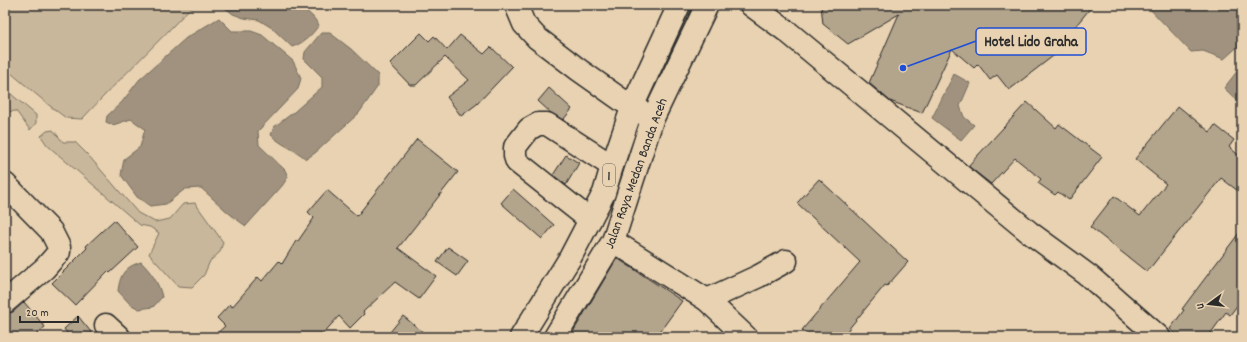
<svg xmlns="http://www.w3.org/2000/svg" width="1247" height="342" font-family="Dekko,sans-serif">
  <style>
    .green { fill: #c9b79b; stroke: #7a7163 }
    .water { fill: #a0927e; stroke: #71695d }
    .building { fill: #b3a48c; stroke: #2b2b2b }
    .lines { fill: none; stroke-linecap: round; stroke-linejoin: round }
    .minor-casing { stroke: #2b2b2b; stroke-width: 25 }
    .highway-casing { stroke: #2b2b2b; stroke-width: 25 }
    .minor { stroke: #e8d2b1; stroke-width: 22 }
    .highway { stroke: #e8d2b1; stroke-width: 22 }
    .labels { text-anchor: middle; stroke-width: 3.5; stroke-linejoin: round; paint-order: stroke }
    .shield { fill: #e8d2b1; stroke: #645d53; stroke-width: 1 }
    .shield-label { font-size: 13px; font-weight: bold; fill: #2b2b2b }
    .street-label { font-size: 14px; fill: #2b2b2b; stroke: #e8d2b1 }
    .leader { fill: none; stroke: #1d4ed8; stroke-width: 1.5 }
    .callout-dot { fill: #1d4ed8; stroke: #e8d2b1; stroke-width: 1.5 }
    .callout { fill: #e8d2b1; stroke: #1d4ed8; stroke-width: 1.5 }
    .callout-label { font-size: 15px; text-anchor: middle; font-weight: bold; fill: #2b2b2b }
  </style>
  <rect width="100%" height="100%" fill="#e8d2b1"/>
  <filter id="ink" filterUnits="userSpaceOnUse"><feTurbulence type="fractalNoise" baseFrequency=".025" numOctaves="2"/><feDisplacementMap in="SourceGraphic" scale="8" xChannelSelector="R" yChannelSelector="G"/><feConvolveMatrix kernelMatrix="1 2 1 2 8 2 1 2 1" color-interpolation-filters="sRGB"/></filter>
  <g filter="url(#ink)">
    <g class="green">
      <path d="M5,5H193C157,44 118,80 82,119L66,118L50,106L5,68Z"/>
      <polygon points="5,89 36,115 36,123 30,130 16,111 5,112"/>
      <polygon points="53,130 63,142 75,142 88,155 138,213 155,222 170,219 183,204 195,203 223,242 220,252 210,261 204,275 192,287 178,286 149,254 159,233 150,227 140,225 47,145 41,136 47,131"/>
    </g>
    <g class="water">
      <path d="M224,5H300L313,17L319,25C312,35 304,43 292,47L272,28L259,20L244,18L233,14L224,7Z"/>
      <polygon points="1146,5 1242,5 1242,43 1224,59 1203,51 1191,52"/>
      <path d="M219,18L232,31H251L262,35L293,61L301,78L298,89L258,131L259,145L285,170L288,177L282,186L246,226C229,215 216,201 201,188L185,189L166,204L150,206L137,197L121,175L124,159L140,147L145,129L131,119L113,125L106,122L107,116L122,102L139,80L186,38Z"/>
      <path d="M321,33H330L351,49L378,75V86L359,113L315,153L306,159C295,149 282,146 271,135L274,127L294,112L322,87V77L304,59L305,52Z"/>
      <polygon points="1242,65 1242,105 1224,88"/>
      <polygon points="954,74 970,83 960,106 964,117 974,125 961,140 932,118"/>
      <path d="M141,262C151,272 159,283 162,297L153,307L139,309L130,304L118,291C120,274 125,267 141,262Z"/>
    </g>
    <g class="building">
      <polygon points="821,5 1093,5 1055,51 1057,53 1009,90 997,75 990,80 978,64 974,68 952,49 922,113 890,101 869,83 899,14 848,44 823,24"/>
      <polygon points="421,33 429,41 434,36 447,50 460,35 484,54 491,47 512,67 477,104 461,116 447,97 469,80 445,57 416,85 410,85 390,64"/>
      <polygon points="549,88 572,109 563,120 551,113 538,101"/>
      <polygon points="1027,102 1056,128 1059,124 1102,157 1069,200 1058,192 1055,195 1038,183 1041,179 1015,158 991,184 968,166"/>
      <polygon points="1178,106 1210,132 1215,125 1234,140 1229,147 1242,158 1242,194 1221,178 1147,272 1090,227 1114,196 1140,216 1166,184 1135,159"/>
      <polygon points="417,139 458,172 398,248 436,276 419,299 395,282 363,312 364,314 350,328 339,316 320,337 213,337 225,326 217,318 230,304 232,307 258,277 262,281 279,261 282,264 296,241 298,241 314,218 308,212 327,190 357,216"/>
      <polygon points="566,155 579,163 566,185 553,175"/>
      <polygon points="819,179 908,262 887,286 885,285 842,337 810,337 802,330 860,262 797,203"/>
      <polygon points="513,189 554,225 542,239 501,203"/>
      <polygon points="114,220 138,247 110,273 108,271 75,305 52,283 87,248 86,246"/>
      <polygon points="1242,229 1242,299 1230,315 1226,312 1208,337 1179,337 1170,329 1184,310 1182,309"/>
      <polygon points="448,247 468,261 457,276 437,262"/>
      <polygon points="617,258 682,301 656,337 570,337"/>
      <polygon points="24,302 45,327 33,337 5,337 5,314 13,312"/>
      <polygon points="78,316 95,337 70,337 64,329"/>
      <polygon points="403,316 429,337 386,337"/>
    </g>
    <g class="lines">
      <defs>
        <g id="minor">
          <polyline points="516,5 524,24 537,38 579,70 623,101 633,105 647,116"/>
          <polyline points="751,5 789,33 1029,232 1089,276 1159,337"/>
          <polyline points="5,184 51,231 59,247 59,252 45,268 5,302"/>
          <polyline points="590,220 517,162 515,156 515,147 529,129 538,124 547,124 612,166"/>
          <polyline points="613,241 707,300 759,276 786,261"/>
          <polyline points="707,300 746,337"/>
          <polyline points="106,325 119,337"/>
        </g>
        <g id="highway">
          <polyline points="521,337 570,258 604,193 612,166 633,105 679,5"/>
          <polyline points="555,337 613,241 652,120 707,5"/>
        </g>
      </defs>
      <use href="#minor" class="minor-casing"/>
      <use href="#highway" class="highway-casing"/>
      <use href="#minor" class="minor"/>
      <use href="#highway" class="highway"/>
    </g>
  </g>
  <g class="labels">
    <rect class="shield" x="603" y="164" width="12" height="22" rx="3"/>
    <g class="shield-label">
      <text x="609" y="180">1</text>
    </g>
    <g class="street-label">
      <text transform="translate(635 173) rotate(-70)" y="5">Jalan Raya Medan Banda Aceh</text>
    </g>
  </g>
  <path class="leader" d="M903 68L976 41"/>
  <circle class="callout-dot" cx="903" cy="68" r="4"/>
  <rect class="callout" x="976" y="28" width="110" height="27" rx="4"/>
  <g class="callout-label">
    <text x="1031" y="46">Hotel Lido Graha</text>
  </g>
  <rect width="1247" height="342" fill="none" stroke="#e8d2b1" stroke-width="20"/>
  <rect x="10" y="10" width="1227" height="322" fill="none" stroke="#2b2b2b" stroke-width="1.5" filter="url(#ink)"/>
  <g transform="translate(1209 304) rotate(255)" stroke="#e8d2b1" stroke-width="3" paint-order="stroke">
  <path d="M0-3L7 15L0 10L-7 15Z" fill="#2b2b2b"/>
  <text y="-6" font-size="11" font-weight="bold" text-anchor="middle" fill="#2b2b2b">U</text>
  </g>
  <path d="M20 316v6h58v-6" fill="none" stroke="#2b2b2b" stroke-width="2"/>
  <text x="26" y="316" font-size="12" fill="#2b2b2b" stroke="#e8d2b1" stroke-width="3" paint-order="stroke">20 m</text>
</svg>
